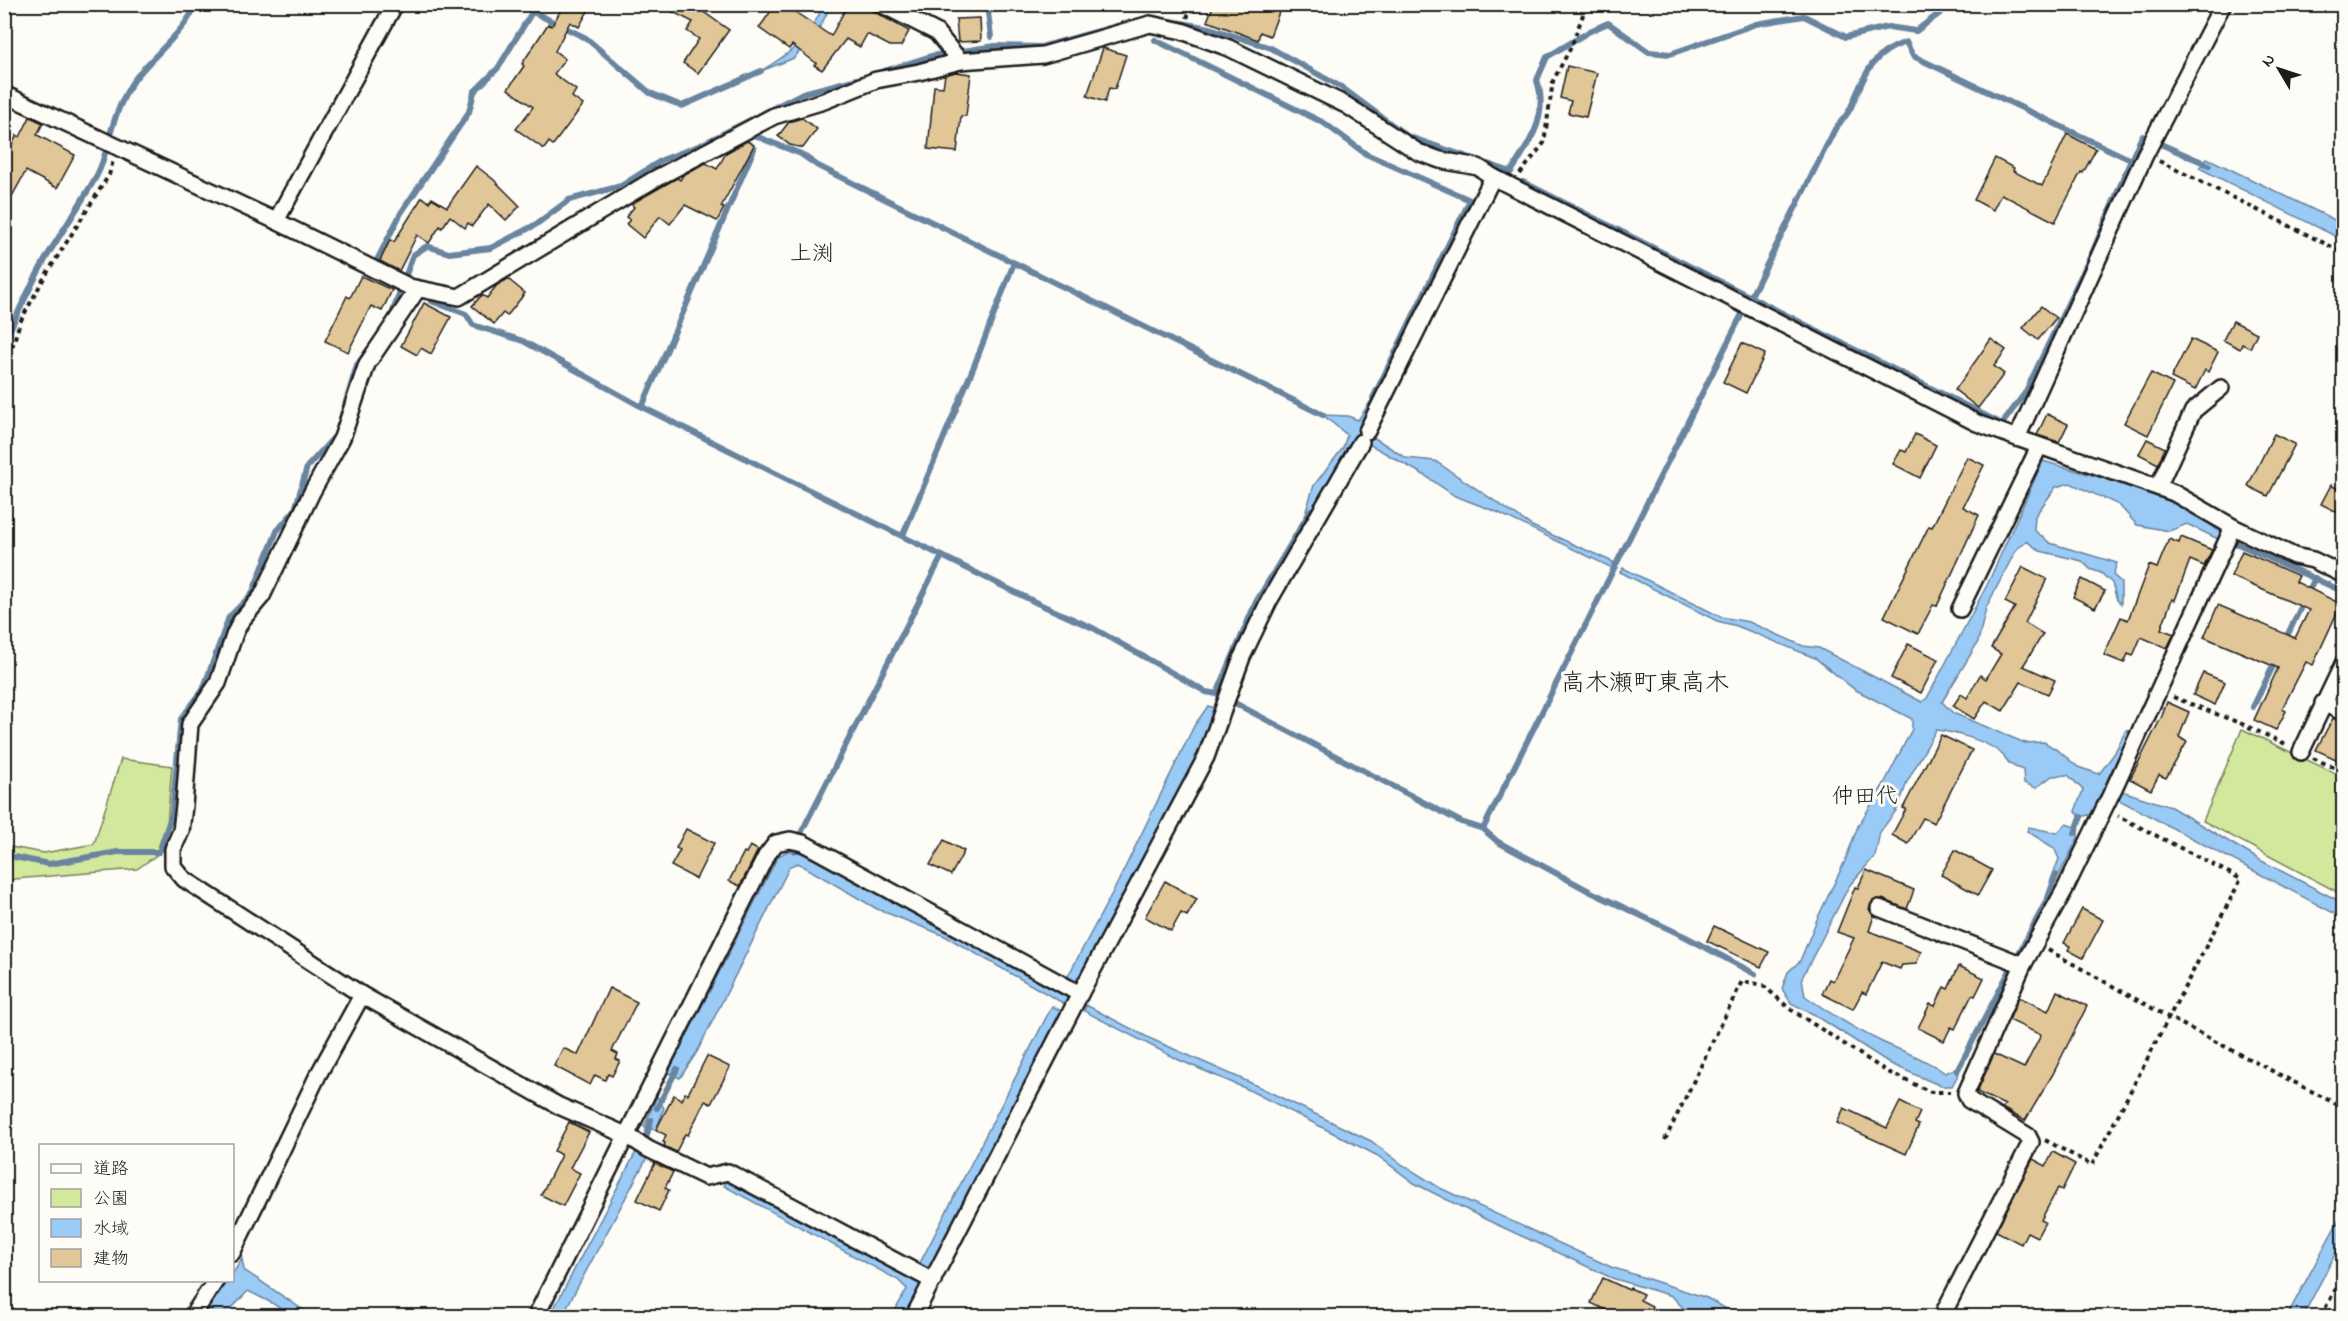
<svg xmlns="http://www.w3.org/2000/svg" width="2348" height="1321" font-family="'Indie Flower','Klee One',sans-serif">
  <style>
    .green { fill: #d2e89d; stroke: #77825c; stroke-width: 1.5 }
    .water { fill: #9acaf6; stroke: #68849f; stroke-width: 1.5 }
    .lines { fill: none; stroke-linecap: round; stroke-linejoin: round }
    .stream { stroke: #68849f; stroke-width: 6 }
    .building { fill: #e1c797; stroke: #1c1c1c; stroke-width: 1.5 }
    .minor-casing { stroke: #1c1c1c; stroke-width: 20 }
    .path { stroke: #1c1c1c; stroke-width: 4; stroke-dasharray: 4.5 4.5; stroke-linecap: butt }
    .minor { stroke: #fdfcf7; stroke-width: 15 }
    .labels { text-anchor: middle; stroke-width: 6; stroke-linejoin: round; paint-order: stroke }
    .neighbourhood-label { font-size: 22px; fill: #1c1c1c; stroke: #fdfcf7 }
    .quarter-label { font-size: 24px; fill: #1c1c1c; stroke: #fdfcf7 }
  </style>
  <rect width="100%" height="100%" fill="#fdfcf7"/>
  <filter id="ink" filterUnits="userSpaceOnUse"><feTurbulence type="fractalNoise" baseFrequency=".0167" numOctaves="2"/><feDisplacementMap in="SourceGraphic" scale="12" xChannelSelector="R" yChannelSelector="G"/><feConvolveMatrix kernelMatrix="1 2 1 2 8 2 1 2 1" color-interpolation-filters="sRGB"/></filter>
  <g filter="url(#ink)">
    <g class="green">
      <polygon points="2242,729 2343,777 2343,895 2203,821"/>
      <polygon points="121,759 172,766 165,849 137,869 14,879 5,884 5,846 44,853 94,844"/>
    </g>
    <g class="water">
      <path d="M823,5H831L821,25L794,58L761,71C791,53 810,39 823,5Z"/>
      <polygon points="2207,158 2343,224 2343,240 2199,168"/>
      <polygon points="1373,398 1371,411 1315,510 1306,511 1314,485 1343,448 1347,435 1323,415 1348,416 1358,420"/>
      <polygon points="1370,435 1406,458 1435,461 1532,526 1613,562 1612,568 1497,512 1455,496 1424,475 1367,443"/>
      <path d="M2043,461C2101,479 2175,492 2221,533L2218,539L2187,524L2169,531L2137,525L2119,505L2070,483L2056,487L2035,516L2034,530L2050,543L2117,563L2113,575L2121,582V604L2117,600L2112,583L2101,573L2090,569L2082,561L2040,551L2026,541L2016,550L1986,608L1978,642L1942,702L1953,713L2025,743L2044,742L2059,751L2078,767L2099,774L2114,754L2126,730L2131,732L2105,785L2112,790L2122,791L2171,807L2258,859L2343,903V918L2108,794L2100,795L2092,814L2081,817L2075,811L2083,790L2068,775L2052,776L2036,788L2024,783L2023,770C2003,763 2011,761 1998,751C1984,740 1953,732 1936,730L1907,782L1898,808L1880,832L1875,856L1849,886L1802,978L1805,996C1829,1013 1855,1029 1882,1042C1904,1052 1926,1059 1945,1073L1955,1069L1959,1073L1952,1086H1941L1891,1064L1815,1015L1791,1003L1782,989L1788,972L1800,961L1818,917L1845,861L1858,826L1884,784L1912,729V719L1854,689L1815,658L1737,626L1717,621L1620,572L1623,568L1721,617L1749,622L1803,646L1819,648L1922,702L1927,698L1987,585Z"/>
      <polygon points="1208,706 1215,708 1199,756 1079,985 1067,978 1118,882 1194,726"/>
      <polygon points="2066,824 2078,828 2078,838 2055,883 2050,882 2059,859 2054,848 2027,831 2029,827 2057,833"/>
      <polygon points="790,850 815,857 1066,995 1072,998 1068,1006 945,936 877,909 798,863 790,866 697,1052 680,1078 668,1073 778,856"/>
      <polygon points="1086,1005 1149,1038 1251,1083 1371,1141 1403,1165 1440,1188 1611,1267 1707,1298 1739,1316 1708,1316 1686,1311 1672,1296 1612,1278 1487,1220 1414,1183 1378,1156 1247,1089 1179,1060 1084,1011"/>
      <polygon points="1052,1006 1063,1012 936,1259 925,1271 918,1267"/>
      <polygon points="657,1096 664,1108 656,1130 644,1127"/>
      <polygon points="637,1150 648,1156 562,1316 550,1316"/>
      <polygon points="728,1178 897,1268 921,1285 905,1316 892,1316 907,1289 898,1280 724,1186"/>
      <polygon points="2343,1212 2343,1239 2303,1316 2287,1316"/>
      <polygon points="242,1259 244,1270 312,1316 291,1316 272,1303 248,1291 233,1307 229,1316 204,1316 227,1281 232,1280 233,1273"/>
    </g>
    <g class="lines">
      <g class="stream">
        <polyline points="987,4 991,37"/>
        <polyline points="533,12 586,38 650,93 682,106 761,71"/>
        <path d="M1170,21L1210,28L1271,48L1341,87L1407,136L1511,172C1530,142 1549,117 1537,80L1547,57L1590,31L1608,23L1649,52L1670,54L1756,24L1804,16L1846,37L1888,27L1916,31L1952,4"/>
        <polyline points="1155,40 1324,123 1366,154 1470,200 1373,398"/>
        <polyline points="875,74 931,56 995,46 1041,47 1128,23"/>
        <polyline points="758,137 801,154 818,166 1323,415"/>
        <polyline points="1523,182 2002,424 2025,393 2093,251 2131,160"/>
        <polyline points="377,260 401,213 469,112 474,92 498,68 537,4"/>
        <polyline points="431,301 466,314 473,325 523,341 642,407 1039,604 1093,628 1206,692 1217,694"/>
        <polyline points="391,317 413,255 427,246 449,253 491,248 535,225 569,200 621,186 662,160 701,145 803,93 865,77"/>
        <path d="M4,343C18,312 32,282 49,253C65,227 82,202 97,175C105,160 107,144 112,128C116,114 123,98 130,86C145,61 189,30 195,4"/>
        <polyline points="642,407 754,149"/>
        <polyline points="341,418 357,365 368,350"/>
        <polyline points="903,535 974,366 1014,263"/>
        <polyline points="2227,539 2344,592"/>
        <polyline points="2285,640 2315,578"/>
        <polyline points="1219,695 1217,694 1256,602 1311,510"/>
        <polyline points="1229,700 1461,822 1483,829 1498,842 1591,892 1686,937 1755,974"/>
        <polyline points="2253,707 2276,660"/>
        <path d="M1483,829L1835,129C1840,122 1848,115 1851,107C1865,75 1870,54 1906,42L1913,56L2131,160L2142,136L2209,165"/>
        <polyline points="2075,833 2081,817"/>
        <polyline points="794,851 801,833 942,556"/>
        <polyline points="4,855 49,864 118,852 159,852 172,814 181,719 203,690 229,617 252,594 277,531 295,510 307,467 336,435 337,431"/>
        <polyline points="1957,1071 2048,898 2056,875"/>
        <polyline points="657,1108 677,1069"/>
        <polyline points="644,1145 651,1120"/>
      </g>
    </g>
    <g class="building">
      <polygon points="564,4 592,4 579,27 570,22 555,51 565,59 554,74 576,90 572,97 583,105 553,145 549,142 544,149 516,129 533,107 508,89 524,66 522,64 548,24 552,26"/>
      <polygon points="657,4 692,4 729,30 698,73 683,63 699,39 687,31 693,22"/>
      <polygon points="776,4 783,4 831,36 848,4 860,4 909,31 901,46 890,46 867,34 860,47 846,39 822,70 814,65 816,63 792,45 789,49 759,28"/>
      <polygon points="1214,4 1282,4 1270,36 1260,32 1258,40 1207,21"/>
      <polygon points="980,18 981,41 958,42 956,19"/>
      <polygon points="1103,48 1126,55 1115,89 1109,88 1105,102 1087,96"/>
      <polygon points="1567,66 1597,73 1586,117 1568,113 1571,101 1560,98"/>
      <polygon points="955,72 971,74 966,116 961,116 957,152 928,149 934,86 943,87 945,75"/>
      <polygon points="30,117 43,123 37,135 75,155 57,188 26,171 4,211 4,160 17,135 20,137"/>
      <polygon points="802,118 817,129 803,148 790,145 778,136 789,122"/>
      <polygon points="2067,134 2096,149 2083,173 2081,172 2055,222 2001,194 1993,210 1974,200 1995,158 2014,168 2013,171 2042,186"/>
      <polygon points="747,141 754,145 721,207 724,208 717,221 685,205 670,224 660,216 643,238 626,224 630,220 626,217 634,207 631,204 677,178 680,180 683,175 706,163 717,169 726,153"/>
      <polygon points="476,166 493,179 520,206 506,220 489,204 472,226 468,223 465,228 450,216 442,228 440,226 429,243 417,235 399,271 380,261 390,240 394,242 422,197 429,202 432,198 447,207"/>
      <polygon points="361,276 392,290 382,311 371,306 348,352 325,341 347,296 350,298"/>
      <polygon points="508,279 525,293 507,316 503,313 494,324 472,306 482,295 487,298 497,285"/>
      <polygon points="424,303 451,317 431,354 421,348 417,355 401,346"/>
      <polygon points="2041,306 2056,318 2038,340 2023,328"/>
      <polygon points="2233,321 2257,333 2250,348 2242,344 2240,349 2223,340"/>
      <polygon points="1991,339 2006,350 1994,366 2004,374 1978,408 1955,390"/>
      <polygon points="2191,339 2218,352 2208,372 2205,370 2195,390 2171,378"/>
      <polygon points="1742,343 1765,354 1746,393 1723,382"/>
      <polygon points="2151,373 2173,384 2148,435 2124,423"/>
      <polygon points="2047,414 2068,424 2059,442 2037,435"/>
      <polygon points="1915,434 1936,445 1920,478 1893,464 1901,450 1906,452"/>
      <polygon points="2274,434 2295,444 2268,496 2248,486"/>
      <polygon points="2147,439 2165,448 2158,464 2139,454"/>
      <polygon points="1967,457 1984,465 1963,507 1979,515 1937,606 1933,605 1918,634 1884,617 1929,526 1932,527"/>
      <polygon points="2331,485 2343,492 2343,515 2321,504"/>
      <polygon points="2181,537 2212,550 2204,566 2190,560 2175,600 2172,599 2161,629 2174,634 2167,648 2141,637 2133,656 2128,654 2124,663 2104,655 2121,617 2128,620 2149,565 2157,568 2169,539 2179,543"/>
      <polygon points="2242,551 2299,576 2296,582 2341,604 2313,665 2306,662 2282,709 2286,711 2276,730 2254,720 2278,668 2204,637 2218,605 2295,638 2309,610 2231,576"/>
      <polygon points="2023,567 2047,579 2025,623 2043,634 2023,666 2055,680 2048,694 2021,682 2003,711 1986,701 1974,719 1953,706 1961,694 1967,698 1980,675 1986,679 2001,654 1991,648 2015,607 2005,602"/>
      <polygon points="2082,579 2105,591 2095,608 2073,597"/>
      <polygon points="1908,644 1938,659 1921,693 1891,678"/>
      <polygon points="2203,673 2225,682 2215,705 2193,695"/>
      <polygon points="2167,702 2189,712 2179,737 2187,742 2166,778 2159,775 2151,790 2130,779 2162,716"/>
      <polygon points="2333,718 2343,723 2343,749 2338,760 2316,750"/>
      <polygon points="1941,735 1972,750 1934,823 1923,818 1908,844 1892,835 1906,809 1903,808"/>
      <polygon points="686,829 714,843 696,879 671,866 680,850 676,848"/>
      <polygon points="944,840 964,851 951,875 930,865"/>
      <polygon points="750,846 758,850 740,886 729,881 744,852 746,853"/>
      <polygon points="1955,850 1992,870 1978,895 1941,875"/>
      <polygon points="1866,870 1914,890 1907,909 1882,899 1873,901 1869,909 1874,916 1869,931 1921,952 1916,964 1902,965 1900,969 1882,962 1866,994 1862,992 1853,1009 1822,994 1829,979 1833,981 1854,938 1837,932 1855,887 1858,888"/>
      <polygon points="1165,881 1197,899 1187,916 1181,913 1171,931 1145,917"/>
      <polygon points="2082,909 2103,920 2083,958 2068,950 2070,946 2064,943"/>
      <polygon points="1714,926 1769,952 1761,967 1707,941"/>
      <polygon points="1959,966 1984,978 1975,996 1972,995 1955,1029 1951,1027 1944,1041 1918,1028 1930,1004 1935,1006 1944,987 1948,989"/>
      <polygon points="609,988 637,1002 612,1051 618,1054 616,1059 620,1061 612,1076 608,1074 605,1080 595,1075 590,1085 554,1066 563,1048 578,1055"/>
      <polygon points="2057,991 2087,1006 2053,1074 2025,1121 2002,1108 2005,1105 1977,1092 1994,1054 2024,1068 2041,1035 2009,1020 2019,997 2048,1011"/>
      <polygon points="707,1056 730,1067 711,1104 705,1101 688,1135 685,1134 676,1152 664,1146 665,1143 663,1142 666,1135 656,1130 674,1095 682,1100 685,1093 688,1094"/>
      <polygon points="1900,1102 1920,1112 1915,1123 1919,1125 1906,1154 1837,1123 1844,1108 1887,1128"/>
      <polygon points="569,1122 589,1132 570,1168 580,1173 563,1206 541,1195 561,1155 554,1151"/>
      <polygon points="2053,1152 2075,1164 2062,1190 2058,1188 2041,1220 2045,1222 2037,1237 2027,1232 2021,1244 1996,1231 2033,1159 2046,1166"/>
      <polygon points="655,1163 673,1172 665,1188 669,1190 659,1211 637,1200"/>
      <polygon points="1603,1278 1629,1290 1630,1288 1643,1294 1640,1300 1652,1306 1647,1317 1620,1317 1591,1303"/>
    </g>
    <g class="lines">
      <defs>
        <g id="minor">
          <polyline points="881,4 936,32 960,61"/>
          <polyline points="2223,4 2145,155 2017,438 2174,493 2233,527 2294,556 2313,560 2344,575"/>
          <polyline points="4,94 276,221 410,287 459,297 653,180 774,116 824,101 876,80 919,72 960,61 1043,55 1150,24 1182,31 1229,48 1346,105 1418,152 1440,160 1478,167 1493,177 1977,423 2017,438"/>
          <polyline points="276,221 395,4"/>
          <polyline points="417,290 367,364 342,438 312,492 262,596 241,621 235,633 218,683 190,724 184,806 181,831 173,849 173,866 184,879 362,995 559,1106 628,1136 648,1149 706,1177 728,1172 933,1281"/>
          <polyline points="1367,431 1493,177"/>
          <polyline points="2158,487 2193,411 2221,388"/>
          <polyline points="1960,609 2039,447"/>
          <polyline points="2323,703 2344,713"/>
          <polyline points="2301,752 2344,662"/>
          <polyline points="1879,908 2023,965"/>
          <polyline points="232,1253 318,1075 362,995"/>
          <polyline points="192,1316 216,1280"/>
          <polyline points="536,1316 766,856 776,843 790,840 803,843 1080,994"/>
          <polyline points="914,1316 1080,994 1206,757 1242,657 1269,601 1361,442"/>
          <polyline points="1942,1316 2031,1142 2028,1136 1969,1100 1966,1093 2023,965 2065,889 2115,786 2233,527"/>
        </g>
      </defs>
      <use href="#minor" class="minor-casing"/>
      <g class="path">
        <polyline points="1187,18 1192,4"/>
        <polyline points="2159,161 2344,253"/>
        <polyline points="1520,174 1544,143 1553,81 1571,47 1587,4"/>
        <polyline points="4,373 20,322 44,278 109,175 113,161"/>
        <polyline points="2173,697 2242,724 2288,745"/>
        <polyline points="2313,758 2344,772"/>
        <polyline points="2048,950 2168,1017 2344,1108"/>
        <polyline points="1665,1140 1742,981 1763,985 1790,1009 1886,1071 1931,1092 1950,1092"/>
        <polyline points="2045,1140 2092,1165 2241,879 2118,816"/>
        <polyline points="2321,1316 2344,1274"/>
      </g>
      <use href="#minor" class="minor"/>
    </g>
  </g>
  <g class="labels">
    <g class="neighbourhood-label">
      <text x="812" y="260">上渕</text>
      <text x="1865" y="803">仲田代</text>
    </g>
    <g class="quarter-label">
      <text x="1645" y="690">高木瀬町東高木</text>
    </g>
  </g>
  <rect width="2348" height="1321" fill="none" stroke="#fdfcf7" stroke-width="24"/>
  <rect x="12" y="12" width="2324" height="1297" fill="none" stroke="#1c1c1c" stroke-width="2" filter="url(#ink)"/>
  <rect x="39" y="1144" width="195" height="138" fill="#fdfcf7" stroke="#a3a29f" stroke-width="1.5"/>
  <rect x="51" y="1164" width="30" height="9" fill="#fdfcf7" stroke="#a3a29f" stroke-width="1.5"/>
  <text x="93" y="1174" font-size="18" fill="#1c1c1c">道路</text>
  <rect x="51" y="1189" width="30" height="18" fill="#d2e89d" stroke="#a3a29f" stroke-width="1.5"/>
  <text x="93" y="1204" font-size="18" fill="#1c1c1c">公園</text>
  <rect x="51" y="1219" width="30" height="18" fill="#9acaf6" stroke="#a3a29f" stroke-width="1.5"/>
  <text x="93" y="1234" font-size="18" fill="#1c1c1c">水域</text>
  <rect x="51" y="1249" width="30" height="18" fill="#e1c797" stroke="#a3a29f" stroke-width="1.5"/>
  <text x="93" y="1264" font-size="18" fill="#1c1c1c">建物</text>
  <g transform="translate(2279 69) rotate(309)" stroke="#fdfcf7" stroke-width="4.5" paint-order="stroke">
  <path d="M0-4.5L10 22L0 15L-10 22Z" fill="#1c1c1c"/>
  <text y="-9" font-size="16" font-weight="bold" text-anchor="middle" fill="#1c1c1c">N</text>
  </g>
</svg>
